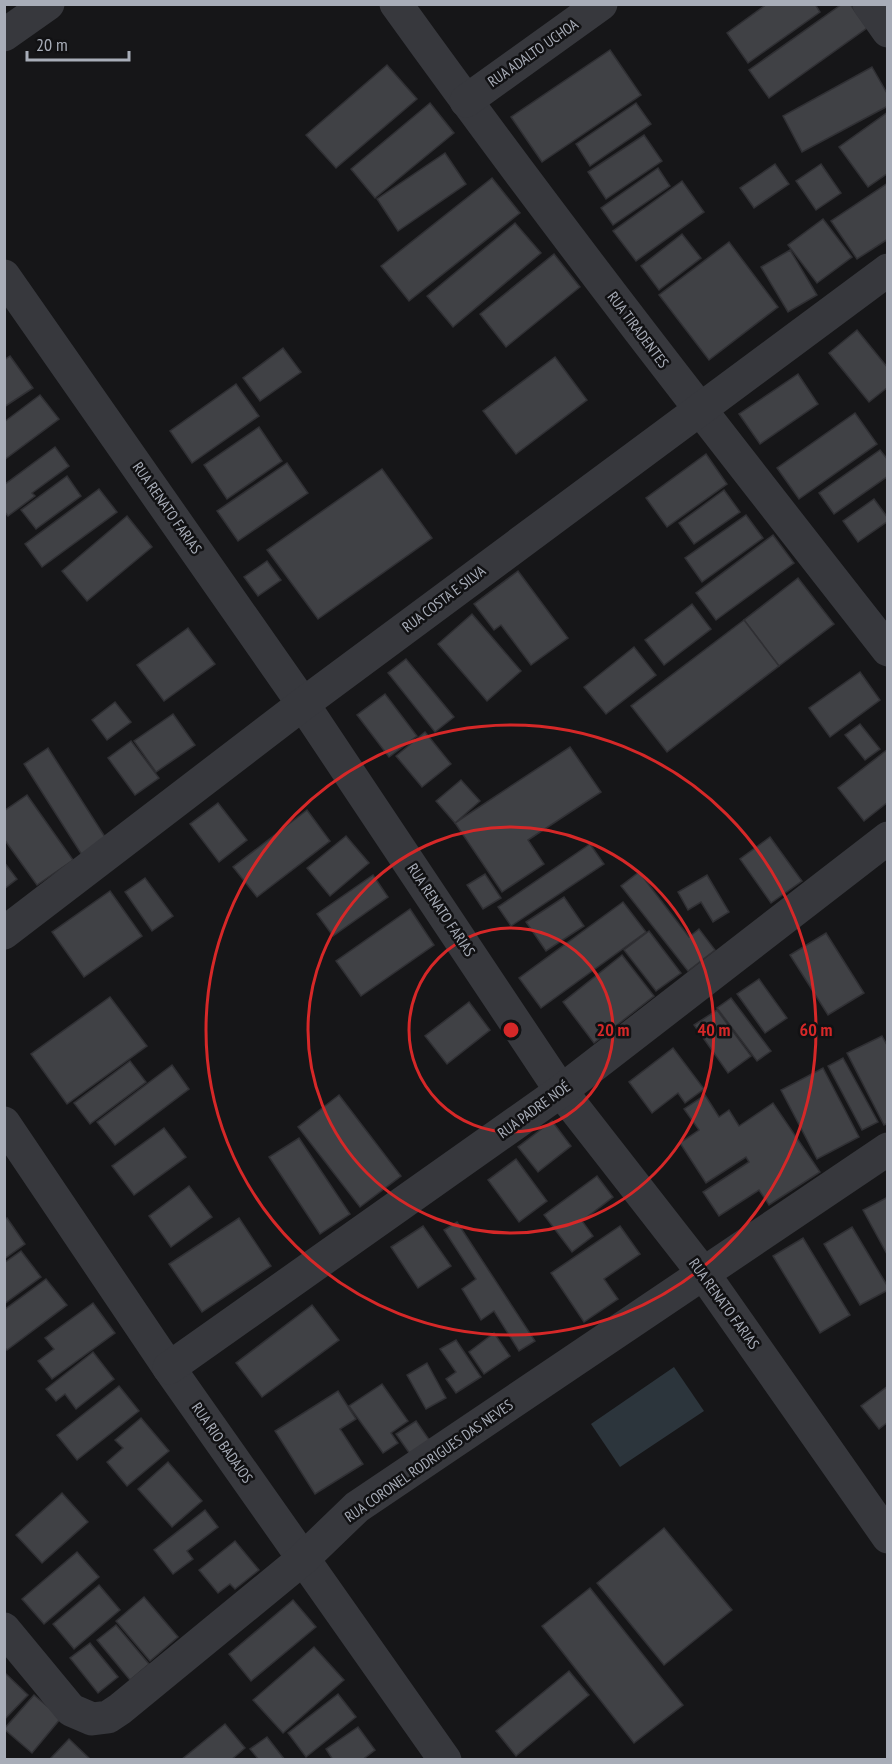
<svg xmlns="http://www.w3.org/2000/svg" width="892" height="1764" font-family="'PT Sans Narrow',sans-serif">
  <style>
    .water { fill: #2c353c }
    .building { fill: #404145; stroke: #303034; stroke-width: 1.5 }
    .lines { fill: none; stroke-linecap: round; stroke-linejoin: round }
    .minor { stroke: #37383d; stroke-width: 33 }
    .ring { fill: none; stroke: #d62828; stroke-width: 3 }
    .labels { text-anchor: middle; stroke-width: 5; stroke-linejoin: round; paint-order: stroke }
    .street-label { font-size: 15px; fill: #a8adb8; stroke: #111113 }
    .centre { fill: #d62828; stroke: #111113; stroke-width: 3 }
    .ring-label { font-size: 18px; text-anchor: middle; font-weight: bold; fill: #d62828; stroke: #111113; stroke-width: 5; stroke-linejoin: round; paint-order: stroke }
  </style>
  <rect width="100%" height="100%" fill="#161618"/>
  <polygon class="water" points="674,1367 704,1411 620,1467 591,1424"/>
  <g class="building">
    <polygon points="767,4 815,4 820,12 748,63 727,33"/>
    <polygon points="842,4 850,4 867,28 769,98 749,70"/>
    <polygon points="610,50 641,95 542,162 511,117"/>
    <polygon points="387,65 417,99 336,168 306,135"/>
    <polygon points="872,67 888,95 888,106 802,152 783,116"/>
    <polygon points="430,103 454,133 375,198 351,169"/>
    <polygon points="636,103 651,124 590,166 576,144"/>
    <polygon points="888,112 888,173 868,187 839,147"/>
    <polygon points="644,135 662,161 606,199 588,172"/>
    <polygon points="445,153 466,184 398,231 377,199"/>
    <polygon points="775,164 789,184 754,208 740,188"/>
    <polygon points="821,164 841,193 816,210 796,181"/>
    <polygon points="658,168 670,186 613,225 601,208"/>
    <polygon points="492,178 520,213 409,301 381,266"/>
    <polygon points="682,181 704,212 636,261 613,231"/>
    <polygon points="888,183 888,239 857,259 831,221"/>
    <polygon points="823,219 852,257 817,283 788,245"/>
    <polygon points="515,223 541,253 453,327 427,296"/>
    <polygon points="682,234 701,258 659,290 641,266"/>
    <polygon points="729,242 778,307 709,360 659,295"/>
    <polygon points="790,250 817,295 788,312 761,267"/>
    <polygon points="554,254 580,287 506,347 480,314"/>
    <polygon points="857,330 888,368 888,387 869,402 829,353"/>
    <polygon points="283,348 301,372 260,401 243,378"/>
    <polygon points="10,356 33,388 4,407 4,360"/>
    <polygon points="555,357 587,400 516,454 483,411"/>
    <polygon points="798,374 818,404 760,444 739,414"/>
    <polygon points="236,384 259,416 192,463 170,431"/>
    <polygon points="40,395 59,419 4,460 4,422"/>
    <polygon points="855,413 877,444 799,499 777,468"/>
    <polygon points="259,427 282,461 227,499 204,465"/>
    <polygon points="55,447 69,466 32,493 35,496 8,516 4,511 4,485"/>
    <polygon points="880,450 888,460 888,476 834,514 819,493"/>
    <polygon points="706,454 727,484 667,527 646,498"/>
    <polygon points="287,463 308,493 238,541 217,511"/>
    <polygon points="382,469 432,538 318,619 267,550"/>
    <polygon points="67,476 81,496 36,529 21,510"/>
    <polygon points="99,489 117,512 42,567 25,544"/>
    <polygon points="724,490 740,512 694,544 679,523"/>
    <polygon points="874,499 888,518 888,521 858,542 843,521"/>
    <polygon points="746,515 763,538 702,582 685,558"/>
    <polygon points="127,516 152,547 87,601 62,571"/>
    <polygon points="773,535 794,563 716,620 696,593"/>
    <polygon points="267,561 281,580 258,596 244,577"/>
    <polygon points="518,571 568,638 531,665 501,625 494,630 474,604"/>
    <polygon points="798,578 834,624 779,666 744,620"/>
    <polygon points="692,604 711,629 664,665 645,640"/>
    <polygon points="472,614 521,671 487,701 438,644"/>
    <polygon points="744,620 779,666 667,752 631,706"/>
    <polygon points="188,628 215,664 164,701 137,665"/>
    <polygon points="634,647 656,675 606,714 584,687"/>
    <polygon points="406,659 454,717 435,732 388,673"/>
    <polygon points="860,672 880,700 830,737 809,708"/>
    <polygon points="385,694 417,736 389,757 357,715"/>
    <polygon points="115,702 131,722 107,740 92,720"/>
    <polygon points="173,714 195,745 156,772 134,741"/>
    <polygon points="860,724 880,749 865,760 845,735"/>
    <polygon points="425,732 451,764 422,787 396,756"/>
    <polygon points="131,741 159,778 135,795 108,758"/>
    <polygon points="570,747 601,792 528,840 544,864 502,892 455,823"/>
    <polygon points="48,748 107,840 82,855 24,764"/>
    <polygon points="888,749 888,802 864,821 838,788"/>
    <polygon points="461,780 480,801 455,823 436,801"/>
    <polygon points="27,795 73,860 37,885 4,839 4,811"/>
    <polygon points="218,803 247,840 219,862 190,824"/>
    <polygon points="307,810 330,841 257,897 233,867"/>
    <polygon points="346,836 369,863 330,896 307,868"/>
    <polygon points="770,837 802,881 771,903 740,859"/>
    <polygon points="590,844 604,864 511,926 498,907"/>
    <polygon points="4,862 17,879 4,889"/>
    <polygon points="639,872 689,937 699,929 715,950 688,971 621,886"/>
    <polygon points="485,874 501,898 483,909 467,885"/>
    <polygon points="373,875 388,897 333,936 317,914"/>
    <polygon points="707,875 729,912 713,922 701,902 688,910 678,892"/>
    <polygon points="145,878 173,916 152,931 125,892"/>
    <polygon points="110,891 142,936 84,977 52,932"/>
    <polygon points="564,897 584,926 546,951 526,922"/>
    <polygon points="623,902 646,932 541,1008 519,978"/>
    <polygon points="410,909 434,945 361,996 336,961"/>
    <polygon points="649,931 681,973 656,991 624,950"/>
    <polygon points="826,933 864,993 828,1015 790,955"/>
    <polygon points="622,955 654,996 594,1043 563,1002"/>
    <polygon points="759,979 787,1018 765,1033 737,994"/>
    <polygon points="110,997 147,1046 67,1104 31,1054"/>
    <polygon points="731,998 771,1051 757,1061 717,1008"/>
    <polygon points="469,1002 490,1030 447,1064 425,1036"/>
    <polygon points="717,1010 751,1056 728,1073 694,1025"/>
    <polygon points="882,1036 888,1047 888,1123 884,1125 847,1053"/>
    <polygon points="673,1048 704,1089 685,1103 678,1093 652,1113 629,1082"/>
    <polygon points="843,1058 878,1122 862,1130 828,1066"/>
    <polygon points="130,1061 146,1082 90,1124 74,1103"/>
    <polygon points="172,1065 189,1089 115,1145 97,1122"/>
    <polygon points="823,1068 859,1137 817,1159 781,1090"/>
    <polygon points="339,1095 401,1176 360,1207 298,1127"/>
    <polygon points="705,1095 719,1117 729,1110 739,1126 773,1103 820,1172 769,1205 759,1190 719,1216 703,1192 749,1162 746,1157 706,1183 680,1143 699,1130 684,1109"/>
    <polygon points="552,1121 571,1146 538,1172 518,1147"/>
    <polygon points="164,1128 186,1157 134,1195 112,1166"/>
    <polygon points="299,1138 350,1214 320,1234 269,1157"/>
    <polygon points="516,1159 547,1201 519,1222 488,1180"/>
    <polygon points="597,1176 613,1197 582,1221 593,1236 572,1252 544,1215"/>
    <polygon points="189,1186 212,1217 171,1247 149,1216"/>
    <polygon points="888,1197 888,1256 863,1210"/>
    <polygon points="7,1218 25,1244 4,1259 4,1220"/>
    <polygon points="239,1218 271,1266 202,1312 169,1264"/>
    <polygon points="457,1222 535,1341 519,1351 494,1311 481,1320 462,1289 476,1279 444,1230"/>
    <polygon points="423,1226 451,1266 418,1288 391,1247"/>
    <polygon points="620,1226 640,1254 604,1279 618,1299 584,1322 551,1273"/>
    <polygon points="852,1227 888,1287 888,1290 860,1305 824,1244"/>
    <polygon points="803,1238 850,1315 820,1333 773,1256"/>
    <polygon points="21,1251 41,1277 4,1304 4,1263"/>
    <polygon points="46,1279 67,1305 7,1350 4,1347 4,1310"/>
    <polygon points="93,1303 115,1333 52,1379 38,1361 54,1349 45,1338"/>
    <polygon points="312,1305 339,1340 262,1397 236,1363"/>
    <polygon points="494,1333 510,1356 484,1374 469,1352"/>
    <polygon points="456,1340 481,1377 456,1393 446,1379 456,1372 440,1349"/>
    <polygon points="93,1352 114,1379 76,1409 65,1394 56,1401 46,1389"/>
    <polygon points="427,1363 446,1398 426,1409 407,1375"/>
    <polygon points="382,1384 408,1421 391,1433 398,1443 383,1453 349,1406"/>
    <polygon points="119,1386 139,1411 77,1460 57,1435"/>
    <polygon points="888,1386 888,1422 879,1429 861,1406"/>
    <polygon points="338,1391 356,1419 340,1429 363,1464 315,1494 275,1431"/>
    <polygon points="141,1418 169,1451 127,1486 107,1462 123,1448 115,1440"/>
    <polygon points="416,1421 430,1441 410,1454 396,1434"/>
    <polygon points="168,1462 202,1501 172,1527 138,1489"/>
    <polygon points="62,1493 88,1522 42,1563 16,1535"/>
    <polygon points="205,1510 218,1527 187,1551 193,1559 173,1574 154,1550"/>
    <polygon points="664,1528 732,1610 664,1665 597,1583"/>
    <polygon points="235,1541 259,1570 235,1589 230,1584 218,1593 199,1570"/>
    <polygon points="77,1552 99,1577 44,1624 22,1599"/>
    <polygon points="99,1585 120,1610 74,1649 53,1624"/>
    <polygon points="590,1588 683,1705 634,1743 542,1626"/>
    <polygon points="144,1597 178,1637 150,1661 116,1621"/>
    <polygon points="293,1600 316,1627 251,1681 229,1654"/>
    <polygon points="116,1625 149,1664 130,1680 97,1640"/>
    <polygon points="90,1643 118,1677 98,1693 70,1658"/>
    <polygon points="314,1647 344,1680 283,1733 253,1700"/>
    <polygon points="569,1671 589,1695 516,1756 496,1731"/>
    <polygon points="4,1672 28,1695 4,1720"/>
    <polygon points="338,1694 356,1717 306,1757 288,1733"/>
    <polygon points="34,1695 61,1718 32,1753 4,1729"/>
    <polygon points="225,1724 245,1748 231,1760 181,1760"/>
    <polygon points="358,1727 375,1750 362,1760 333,1760 326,1749"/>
    <polygon points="267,1737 285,1760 259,1760 250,1749"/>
    <polygon points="69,1739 91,1760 49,1760"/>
  </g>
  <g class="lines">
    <g class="minor">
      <path d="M396,4C554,224 721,437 888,650"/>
      <polyline points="869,4 888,31"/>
      <polyline points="4,35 48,4"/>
      <polyline points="466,101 601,4"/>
      <polyline points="4,276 303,704 561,1091 703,1273 888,1537"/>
      <polyline points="4,933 303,704 888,270"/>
      <polyline points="4,1123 169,1368 445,1760"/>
      <polyline points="169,1368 561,1091 888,838"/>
      <polyline points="4,1629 71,1710 92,1719 108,1717 120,1709 304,1558 357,1507 888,1149"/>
    </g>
  </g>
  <g class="ring">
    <circle cx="511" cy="1030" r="102"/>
    <circle cx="511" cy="1030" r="203"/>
    <circle cx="511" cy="1030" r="305"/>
  </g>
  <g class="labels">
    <g class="street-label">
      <text transform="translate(533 53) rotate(-35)" y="5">RUA ADALTO UCHOA</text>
      <text transform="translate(638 330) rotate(53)" y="5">RUA TIRADENTES</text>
      <text transform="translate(167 508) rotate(55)" y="5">RUA RENATO FARIAS</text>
      <text transform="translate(444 599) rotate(-37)" y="5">RUA COSTA E SILVA</text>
      <text transform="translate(441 910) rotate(56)" y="5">RUA RENATO FARIAS</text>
      <text transform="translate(534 1110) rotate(-36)" y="5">RUA PADRE NOÉ</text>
      <text transform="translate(724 1304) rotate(54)" y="5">RUA RENATO FARIAS</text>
      <text transform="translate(222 1443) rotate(55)" y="5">RUA RIO BADAJOS</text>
      <text transform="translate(429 1461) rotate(-35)" y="5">RUA CORONEL RODRIGUES DAS NEVES</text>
    </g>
  </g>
  <circle cx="511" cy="1030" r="9" class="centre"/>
  <g class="ring-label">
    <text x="613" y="1036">20 m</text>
    <text x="714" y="1036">40 m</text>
    <text x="816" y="1036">60 m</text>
  </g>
  <rect width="892" height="1764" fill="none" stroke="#a8adb8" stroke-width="12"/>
  <path d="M27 51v9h102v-9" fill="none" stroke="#a8adb8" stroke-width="3"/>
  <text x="36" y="51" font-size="18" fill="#a8adb8" stroke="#111113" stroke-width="4.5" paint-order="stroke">20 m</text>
</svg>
